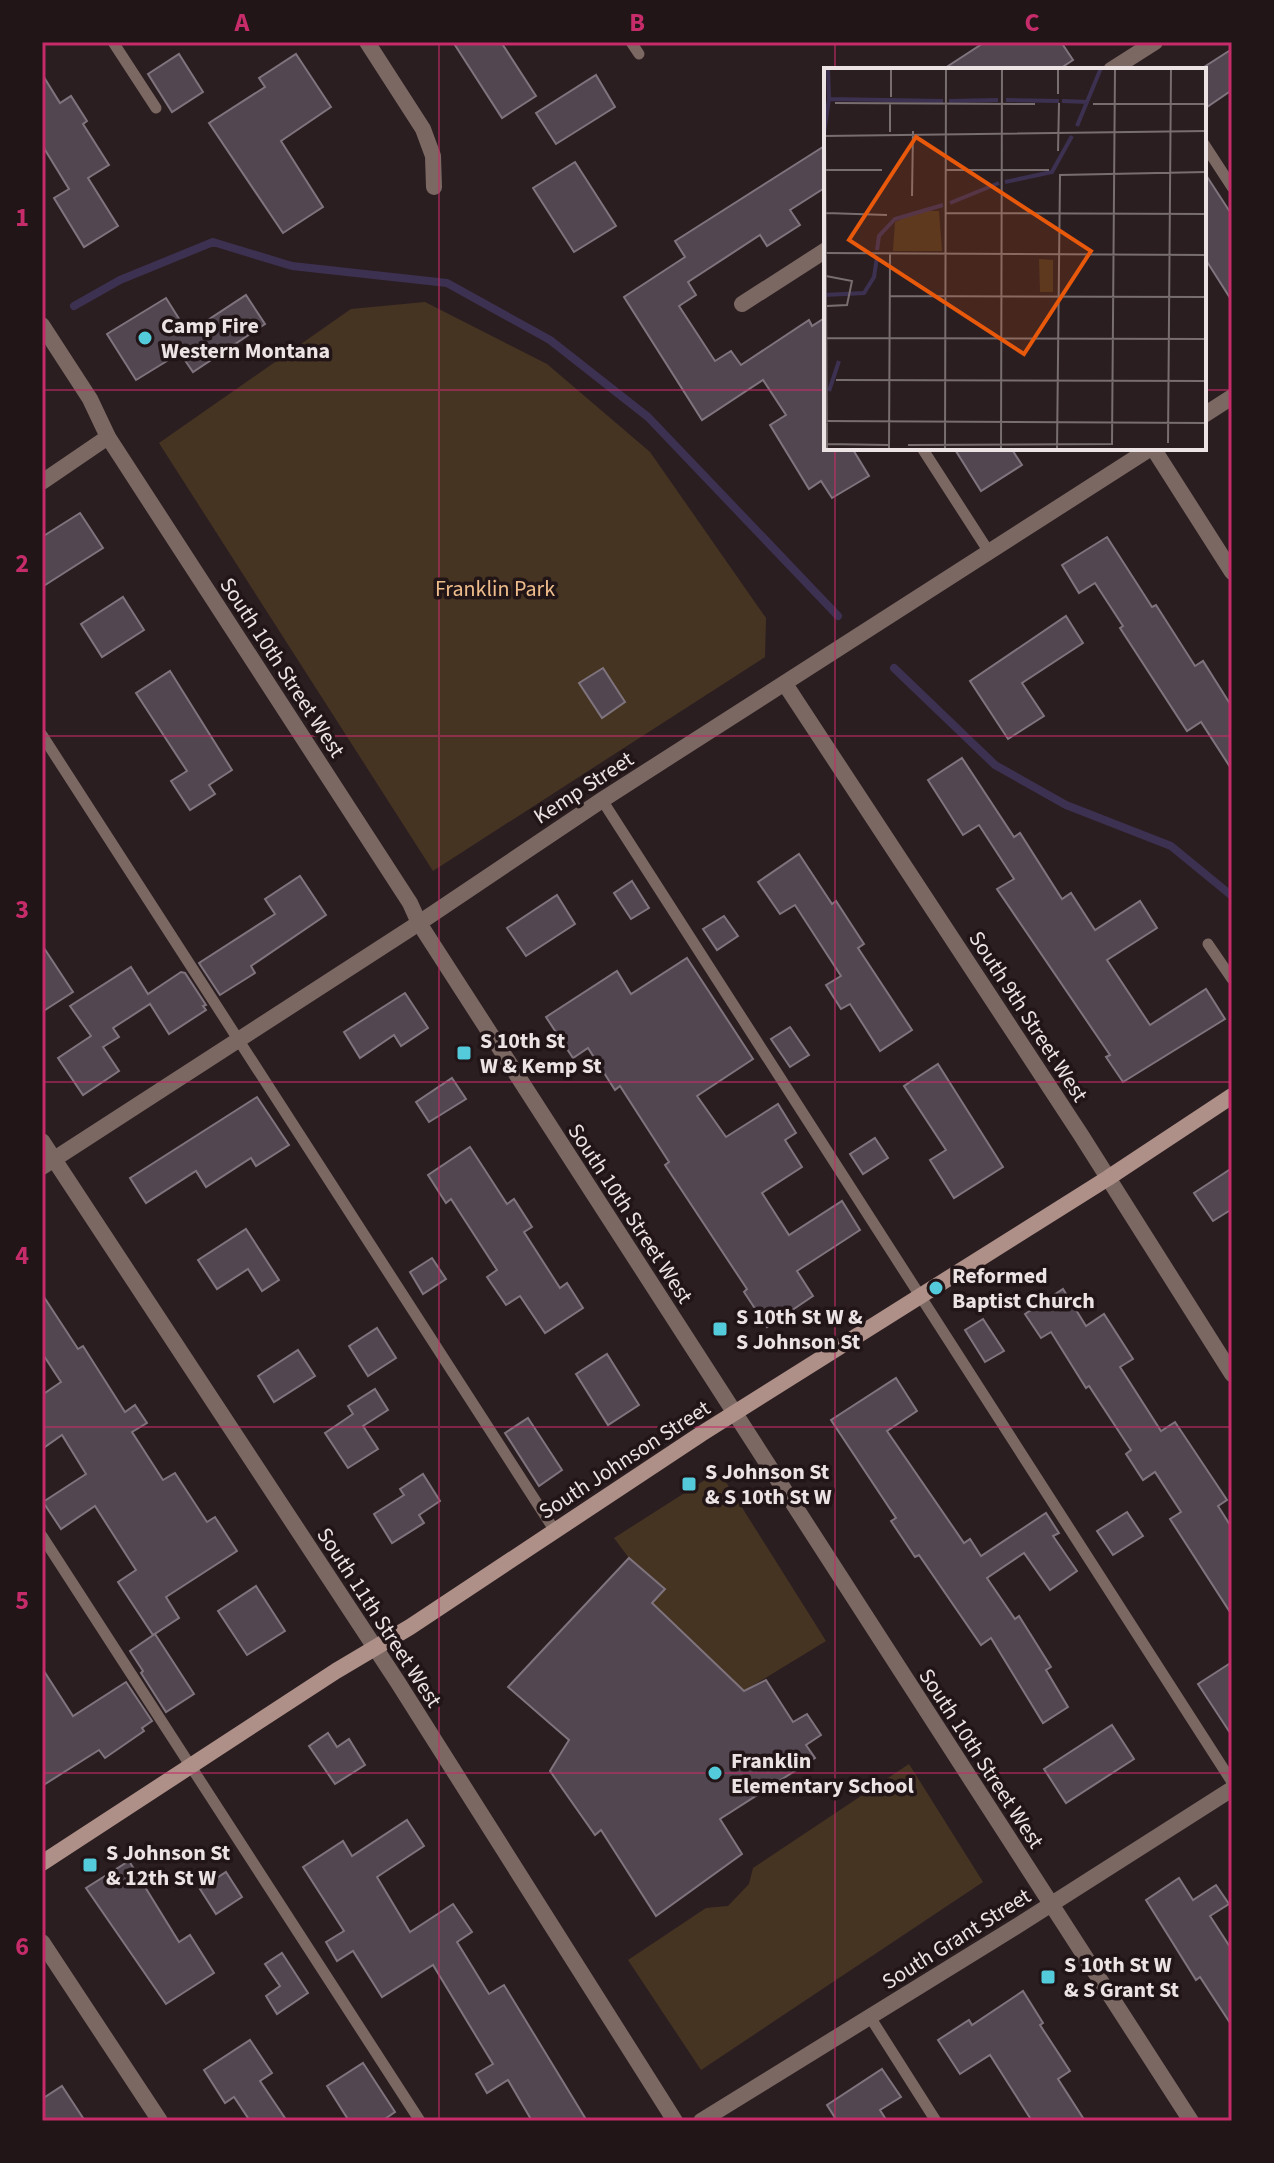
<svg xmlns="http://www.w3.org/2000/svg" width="1274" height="2163" font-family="'Source Sans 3',sans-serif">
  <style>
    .green { fill: #463422 }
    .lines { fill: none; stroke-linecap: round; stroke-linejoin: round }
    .stream { stroke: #3d3151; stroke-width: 8 }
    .building { fill: #524750; stroke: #7f747d; stroke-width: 2 }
    .lane { stroke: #7b6863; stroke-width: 11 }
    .street { stroke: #7b6863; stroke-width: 16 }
    .secondary { stroke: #ae9088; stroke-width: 16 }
    .grid { fill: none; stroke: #c62c69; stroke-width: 2; stroke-opacity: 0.55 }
    .poi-dot { fill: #53cbda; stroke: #211518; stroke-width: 3 }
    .labels { text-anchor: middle; stroke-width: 7; stroke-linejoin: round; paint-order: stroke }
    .poi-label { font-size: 22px; font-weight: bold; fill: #ece3e5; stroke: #211518; text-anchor: start }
    .park-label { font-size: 22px; fill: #eebd8b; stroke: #211518 }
    .street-label { font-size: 22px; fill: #ece3e5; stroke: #211518 }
    .inset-river { fill: none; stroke: #3d3151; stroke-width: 4 }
    .inset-road { fill: none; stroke: #786d6f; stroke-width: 2 }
    .view { fill: #e8590c; fill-opacity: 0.15; stroke: #e8590c; stroke-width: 4 }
    .inset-edge { fill: none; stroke: #ece3e5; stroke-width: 4 }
    .neatline { fill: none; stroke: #c62c69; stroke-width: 3 }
    .grid-label { font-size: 26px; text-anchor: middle; font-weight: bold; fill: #c62c69 }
  </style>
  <rect width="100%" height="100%" fill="#2b1e21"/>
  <g class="green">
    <polygon points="425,302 547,364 650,452 766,618 765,657 433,871 159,443 351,309"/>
    <polygon points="719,1471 826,1641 744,1691 652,1603 665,1588 629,1558 614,1538"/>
    <polygon points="909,1764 983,1882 701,2070 628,1960 706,1908 728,1906 749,1884 753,1868"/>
  </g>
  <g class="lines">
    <g class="stream">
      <polyline points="74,306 120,280 213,242 292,266 447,283 550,340 648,417 838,616"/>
      <polyline points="894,668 995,765 1066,805 1171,846 1232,896"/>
    </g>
  </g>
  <g class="building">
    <polygon points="453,42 501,42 536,96 502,118"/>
    <polygon points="985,42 1061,42 1073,60 1058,70 942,70"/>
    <polygon points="1232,49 1232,90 1204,109 1204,67"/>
    <polygon points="179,54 203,92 172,112 148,74"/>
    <polygon points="296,54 331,107 281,141 323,207 283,233 209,123 265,87 259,78"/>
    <polygon points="42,74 60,103 71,96 87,121 83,124 109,165 88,178 118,226 84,247 54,198 69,189 42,145"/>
    <polygon points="596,75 615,107 556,144 536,113"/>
    <polygon points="826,145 826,187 790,210 800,225 767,246 760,235 688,282 696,295 679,306 715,361 731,351 741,365 809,320 812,326 826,317 826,448 852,448 869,476 832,498 821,481 809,489 770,425 786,415 763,380 702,420 624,297 685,257 675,241"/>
    <polygon points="575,162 616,226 574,252 533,188"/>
    <polygon points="1204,172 1232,215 1232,301 1204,257"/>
    <polygon points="246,295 265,324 193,372 180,353 136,380 107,334 166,298 188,333"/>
    <polygon points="954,448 1011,448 1022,465 981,491"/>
    <polygon points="80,513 103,548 42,587 42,537"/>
    <polygon points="1107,537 1152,607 1156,605 1195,666 1203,661 1232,707 1232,770 1201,722 1187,731 1120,628 1123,626 1095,583 1079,593 1062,565"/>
    <polygon points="123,597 144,630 102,657 81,624"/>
    <polygon points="1066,616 1083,643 1022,683 1044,716 1008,739 970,681"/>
    <polygon points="603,668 625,702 602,718 579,683"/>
    <polygon points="170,671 232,770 209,785 215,794 190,810 171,781 187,771 136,693"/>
    <polygon points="962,758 1014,837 1020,833 1062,899 1071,893 1095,930 1140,901 1157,928 1107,960 1150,1025 1206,989 1225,1019 1123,1082 1106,1057 1110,1055 997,889 1014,879 979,825 963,835 928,780"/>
    <polygon points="799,854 832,904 836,901 864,944 858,948 912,1030 880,1051 850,1004 841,1009 826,985 841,976 795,905 780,914 758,882"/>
    <polygon points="300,876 326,915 251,966 255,973 220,995 199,963 275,914 265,899"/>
    <polygon points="632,881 649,908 631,919 614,893"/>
    <polygon points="557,895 575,924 526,956 507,928"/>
    <polygon points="724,916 738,936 717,950 703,929"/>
    <polygon points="42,945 73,992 42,1012"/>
    <polygon points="687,958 753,1059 697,1096 726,1137 778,1104 796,1133 785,1140 802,1167 762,1193 789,1235 842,1201 860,1230 797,1271 813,1296 767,1327 744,1292 747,1289 665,1165 669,1162 620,1086 615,1090 588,1048 573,1058 546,1017 617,971 631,994"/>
    <polygon points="131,967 148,994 181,972 185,973 206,1005 203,1006 206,1010 169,1034 150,1004 113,1028 119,1037 103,1047 119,1071 83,1095 58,1058 91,1036 70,1006"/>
    <polygon points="405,993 428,1028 401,1046 394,1035 360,1058 344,1032"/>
    <polygon points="790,1027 809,1055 790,1067 771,1039"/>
    <polygon points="938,1064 1003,1167 954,1198 930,1160 946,1150 904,1086"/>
    <polygon points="452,1078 466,1099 429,1122 416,1102"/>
    <polygon points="257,1097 289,1145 256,1166 251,1158 206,1187 196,1171 146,1203 130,1178"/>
    <polygon points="875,1138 888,1158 863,1174 850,1154"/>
    <polygon points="470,1147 507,1204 514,1199 532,1227 524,1232 560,1288 567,1283 583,1308 545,1333 520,1296 506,1305 487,1277 497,1270 451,1199 446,1203 428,1175"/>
    <polygon points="1232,1168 1232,1209 1213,1221 1194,1193"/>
    <polygon points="246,1229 279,1280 262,1291 248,1269 217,1289 198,1260"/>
    <polygon points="432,1258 446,1279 423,1294 410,1272"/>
    <polygon points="1063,1289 1086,1326 1104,1314 1133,1359 1120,1367 1161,1431 1175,1422 1227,1500 1218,1506 1232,1528 1232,1615 1170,1519 1181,1512 1155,1472 1143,1480 1126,1454 1131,1450 1089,1386 1086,1388 1051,1332 1041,1338 1025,1314"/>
    <polygon points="42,1294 78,1349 83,1346 125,1412 135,1405 147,1423 132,1432 163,1480 175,1473 207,1522 215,1517 237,1551 166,1597 179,1618 153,1635 118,1582 136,1570 95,1506 61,1529 43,1502 86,1474 62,1435 42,1449 42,1395 61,1382 42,1353"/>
    <polygon points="983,1319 1004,1351 985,1362 965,1330"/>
    <polygon points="377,1328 396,1358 368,1376 349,1346"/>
    <polygon points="298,1350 315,1376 274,1402 258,1376"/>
    <polygon points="607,1354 639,1405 608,1425 576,1374"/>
    <polygon points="896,1378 917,1411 887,1431 964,1543 970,1539 981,1556 1046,1513 1059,1533 1053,1536 1077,1571 1050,1590 1024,1553 987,1578 1015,1619 1019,1616 1051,1667 1046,1670 1068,1707 1043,1723 991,1638 981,1645 919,1555 915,1557 891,1521 896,1518 831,1420"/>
    <polygon points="375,1389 388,1410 363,1426 378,1449 348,1468 325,1433 353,1414 348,1406"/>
    <polygon points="528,1418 562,1470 539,1486 505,1433"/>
    <polygon points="423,1474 440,1501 419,1515 424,1523 392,1543 374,1514 404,1495 400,1489"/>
    <polygon points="1127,1512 1143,1536 1113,1555 1097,1531"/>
    <polygon points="629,1558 665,1589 652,1603 744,1691 766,1680 793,1722 807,1714 821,1735 806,1745 815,1758 720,1819 742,1854 656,1916 601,1830 595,1835 550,1771 569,1740 508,1687"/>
    <polygon points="256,1586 285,1631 247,1655 218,1611"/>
    <polygon points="155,1634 194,1694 166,1712 141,1673 143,1671 130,1651"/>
    <polygon points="1232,1662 1232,1736 1198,1684"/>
    <polygon points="42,1668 73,1716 126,1682 152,1721 142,1728 144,1731 105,1758 99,1750 42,1786"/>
    <polygon points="1112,1725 1134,1759 1066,1803 1044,1769"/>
    <polygon points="328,1733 337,1747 349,1739 365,1765 335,1784 309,1746"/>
    <polygon points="407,1820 424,1846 377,1877 410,1932 453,1904 472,1932 457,1942 489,1994 504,1985 587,2121 532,2121 508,2080 487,2093 476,2074 493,2064 433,1965 382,1997 353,1951 337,1961 326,1942 344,1931 303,1867 343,1841 352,1856"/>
    <polygon points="129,1861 179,1942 190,1935 214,1973 166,2004 86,1888"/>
    <polygon points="226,1872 242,1897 216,1914 200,1889"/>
    <polygon points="1179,1878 1193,1900 1216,1885 1229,1904 1210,1916 1232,1950 1232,2026 1200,1977 1196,1980 1146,1900"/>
    <polygon points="282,1953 308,1993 277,2014 266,1996 280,1986 265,1964"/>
    <polygon points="1023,1991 1043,2023 1040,2025 1070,2071 1058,2079 1085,2121 1032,2121 990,2055 960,2074 938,2040 969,2020 972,2025"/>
    <polygon points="250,2040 272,2073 260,2081 287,2121 250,2121 234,2097 225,2103 204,2070"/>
    <polygon points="363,2063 395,2112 382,2121 349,2121 327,2086"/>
    <polygon points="882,2069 901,2097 880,2110 887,2121 837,2121 827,2105"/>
    <polygon points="62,2086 85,2121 42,2121 42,2099"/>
  </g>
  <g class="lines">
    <g class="lane">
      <polyline points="113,42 156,108"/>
      <polyline points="631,42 639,54"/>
      <polyline points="1204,144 1232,187"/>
      <polyline points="922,448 989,552"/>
      <polyline points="42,735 555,1531"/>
      <polyline points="602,800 1232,1782"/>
      <polyline points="1208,944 1232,979"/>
      <polyline points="42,1536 420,2121"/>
      <polyline points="870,2017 936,2121"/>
    </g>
    <g class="street">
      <polyline points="367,42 423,129 433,156 434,187"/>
      <polyline points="1111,70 1155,42"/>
      <polyline points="742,304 826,250"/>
      <polyline points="42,325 90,399 108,437 410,903 419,923 1191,2121"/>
      <polyline points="1204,415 1232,397"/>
      <polyline points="1153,448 1232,572"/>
      <polyline points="42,482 108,437"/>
      <polyline points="785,684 1081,1135 1232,1374"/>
      <polyline points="42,1141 397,1681 675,2121"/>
      <polyline points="42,1167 419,923 602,800 1151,448"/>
      <polyline points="42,1942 160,2121"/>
      <polyline points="701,2121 1017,1926 1232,1789"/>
    </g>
    <polyline class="secondary" points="42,1863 336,1671 410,1627 701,1434 1108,1178 1232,1096"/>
  </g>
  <path class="grid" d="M439,42V2121M835,42V70M42,390H826M1204,390H1232M835,448V2121M42,736H1232M42,1082H1232M42,1427H1232M42,1773H1232"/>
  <g class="poi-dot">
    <circle cx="145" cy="338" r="8"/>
    <rect x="456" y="1045" width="16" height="16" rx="4"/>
    <circle cx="936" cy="1288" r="8"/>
    <rect x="712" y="1321" width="16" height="16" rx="4"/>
    <rect x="681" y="1476" width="16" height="16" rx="4"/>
    <circle cx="715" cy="1773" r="8"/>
    <rect x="82" y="1857" width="16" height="16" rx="4"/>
    <rect x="1040" y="1969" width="16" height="16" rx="4"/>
  </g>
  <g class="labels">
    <g class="poi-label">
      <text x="161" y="333">Camp Fire<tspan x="161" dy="25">Western Montana</tspan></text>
      <text x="480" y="1048">S 10th St<tspan x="480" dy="25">W &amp; Kemp St</tspan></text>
      <text x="952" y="1283">Reformed<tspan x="952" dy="25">Baptist Church</tspan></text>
      <text x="736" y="1324">S 10th St W &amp;<tspan x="736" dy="25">S Johnson St</tspan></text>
      <text x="705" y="1479">S Johnson St<tspan x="705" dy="25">&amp; S 10th St W</tspan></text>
      <text x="731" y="1768">Franklin<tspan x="731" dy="25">Elementary School</tspan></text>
      <text x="106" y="1860">S Johnson St<tspan x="106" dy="25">&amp; 12th St W</tspan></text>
      <text x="1064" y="1972">S 10th St W<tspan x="1064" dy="25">&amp; S Grant St</tspan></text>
    </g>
    <g class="park-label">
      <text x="495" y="596">Franklin Park</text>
    </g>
    <g class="street-label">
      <text transform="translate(283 667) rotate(57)" y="8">South 10th Street West</text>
      <text transform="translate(583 787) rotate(-33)" y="8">Kemp Street</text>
      <text transform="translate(1029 1016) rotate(57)" y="8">South 9th Street West</text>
      <text transform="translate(631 1213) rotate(57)" y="8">South 10th Street West</text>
      <text transform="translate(624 1459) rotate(-33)" y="8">South Johnson Street</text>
      <text transform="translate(380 1617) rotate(57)" y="8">South 11th Street West</text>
      <text transform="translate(982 1758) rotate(57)" y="8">South 10th Street West</text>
      <text transform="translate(956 1938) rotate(-32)" y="8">South Grant Street</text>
    </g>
  </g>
  <g transform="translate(824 68)">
    <rect width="382" height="382" fill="#2b1e21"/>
    <path d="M115,143L118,183H69L71,154L95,143ZM215,191L229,192V224H216Z" fill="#463422"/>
    <path class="inset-river" d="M4,0L5,30M182,32L235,33M125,33L174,32M238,33L264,34M253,58L277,0M0,65L5,31L119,33M181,114L228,104L248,68M126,135L175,115M53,182L55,168L71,151L119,137M0,227L40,225L50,209L53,189M5,323L15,293"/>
    <path class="inset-road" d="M234,0V26M67,29V0M11,35L211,36M269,36H382M66,64V35M0,68L382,63M1,68L3,382M234,83L235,35M1,102H58M121,102H225M88,128L89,63M2,145L63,147M121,145L382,146M0,185L382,187M2,208L28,213L23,237L3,238M66,228L382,229M2,270L382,271M12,312L382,313M0,353L382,355M344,375L347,0M3,376L65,377M84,377L288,376L291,0M65,382L66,186M121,382L122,0M177,382L178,0M233,382L236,107L382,104"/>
    <path class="view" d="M92,69L267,183L200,286L25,172Z"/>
    <rect width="382" height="382" class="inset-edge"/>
  </g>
  <rect width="1274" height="2163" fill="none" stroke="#211518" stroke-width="88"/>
  <rect x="44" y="44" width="1186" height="2075" class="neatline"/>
  <g class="grid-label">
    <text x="242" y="31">A</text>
    <text x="637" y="31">B</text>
    <text x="1032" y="31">C</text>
    <text x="22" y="226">1</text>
    <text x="22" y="572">2</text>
    <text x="22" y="918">3</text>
    <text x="22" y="1264">4</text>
    <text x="22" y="1609">5</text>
    <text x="22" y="1955">6</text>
  </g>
</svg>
